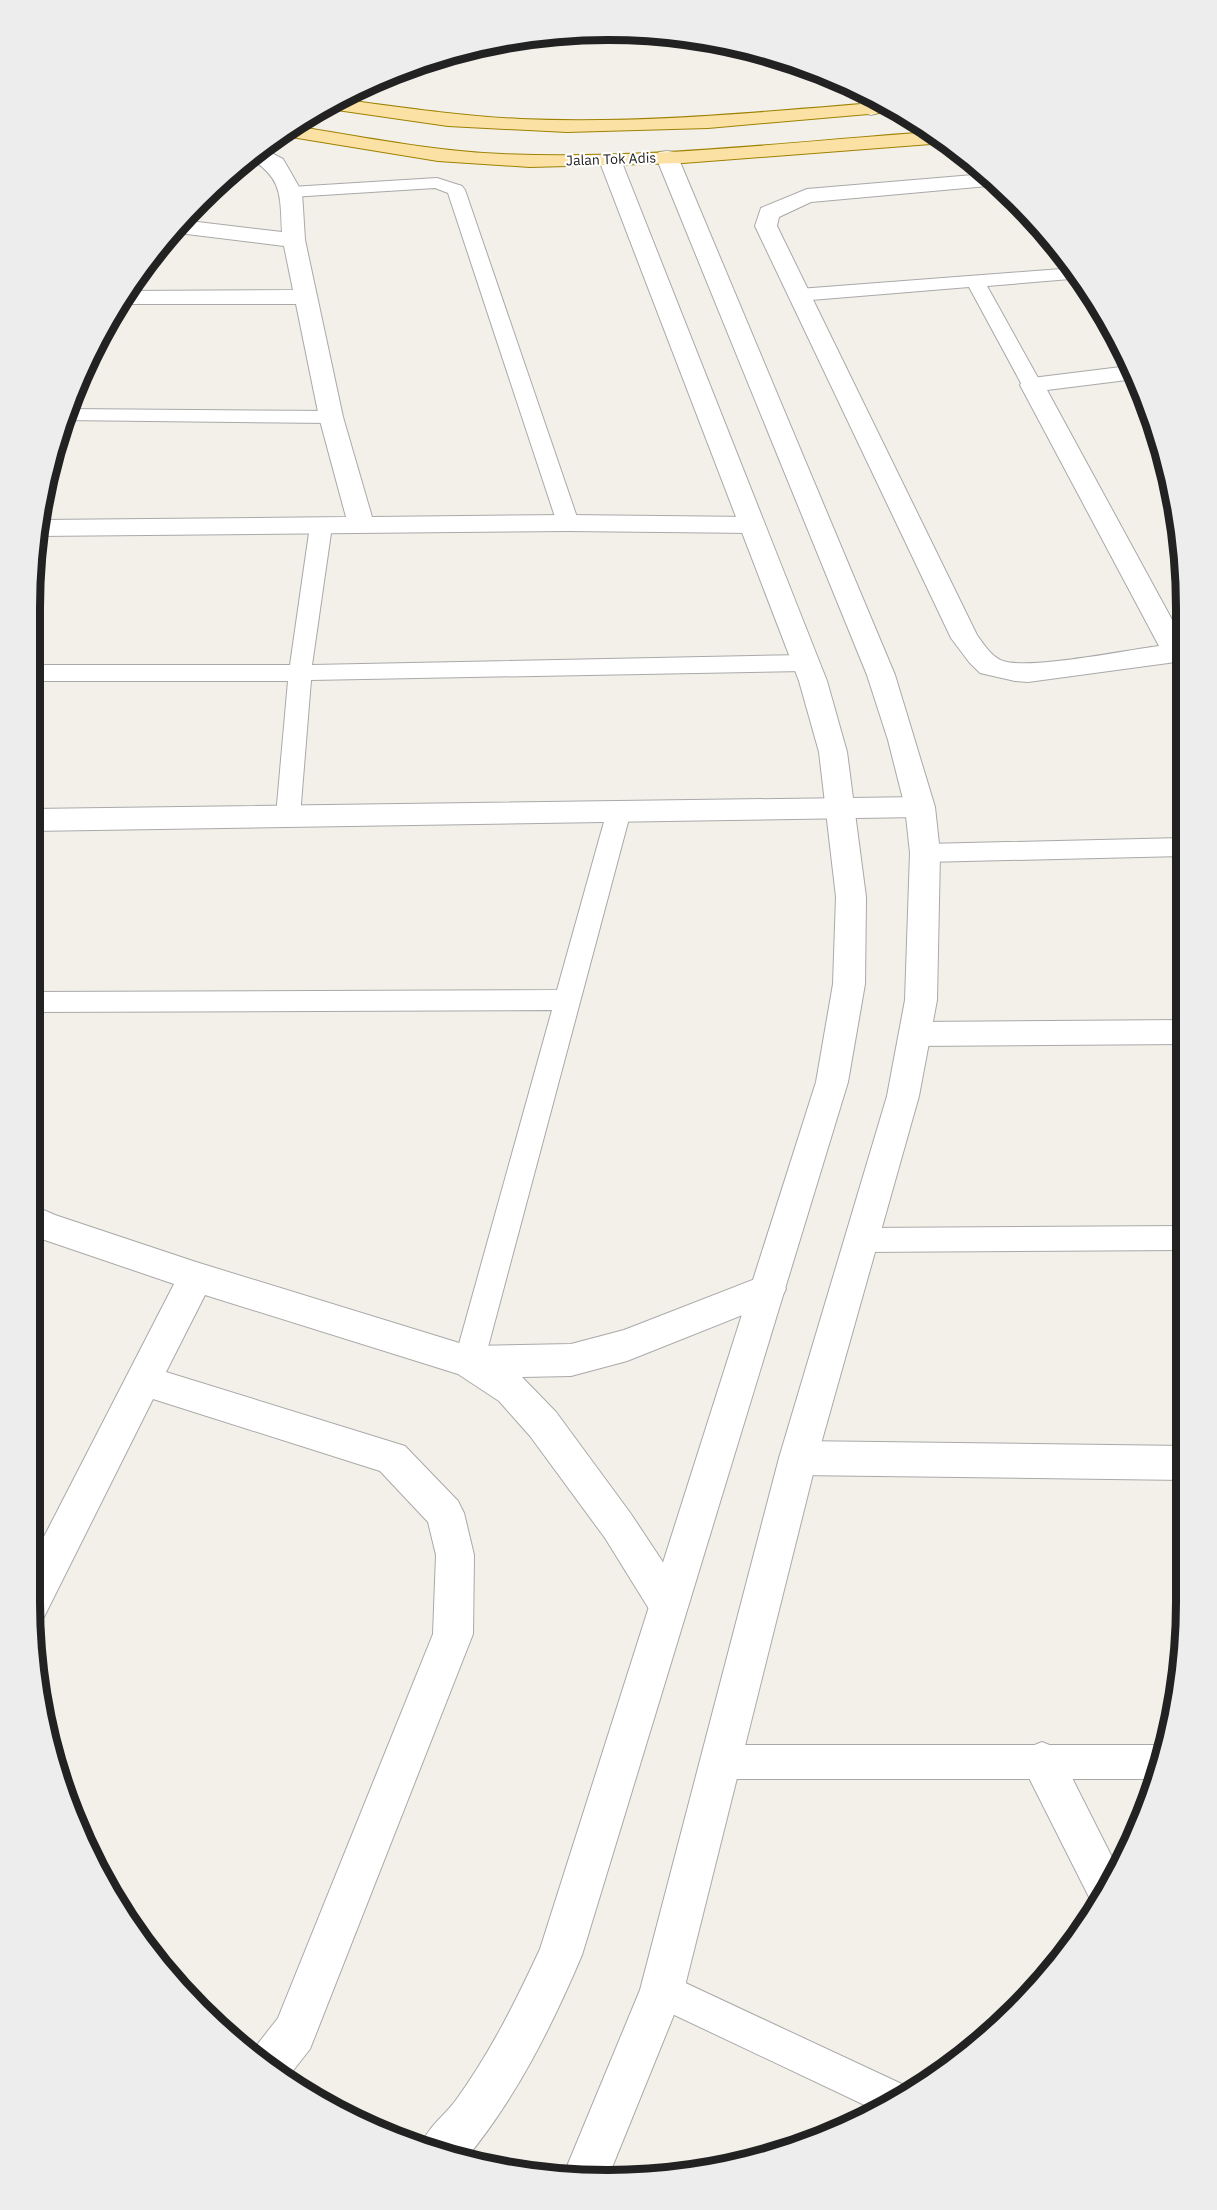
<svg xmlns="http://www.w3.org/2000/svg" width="1217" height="2210" font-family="'IBM Plex Sans',sans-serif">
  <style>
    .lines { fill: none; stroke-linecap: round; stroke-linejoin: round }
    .service-casing { stroke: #a9a9a9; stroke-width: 2 }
    .minor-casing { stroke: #a9a9a9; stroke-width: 2 }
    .tertiary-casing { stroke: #a9a9a9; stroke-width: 2 }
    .primary-casing { stroke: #9e8102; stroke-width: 2 }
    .service { fill: #fff; fill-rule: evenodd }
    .minor { fill: #fff; fill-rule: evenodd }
    .tertiary { fill: #fff; fill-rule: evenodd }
    .primary { fill: #fbe2a4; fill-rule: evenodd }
    .labels { text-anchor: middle; stroke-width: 4.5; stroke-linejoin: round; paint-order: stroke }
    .far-street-label { font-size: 14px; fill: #222; stroke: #fff }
    .rim { fill: none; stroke: #222; stroke-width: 8 }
  </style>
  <rect width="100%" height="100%" fill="#f2f0e9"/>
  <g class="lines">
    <defs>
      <g id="service">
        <polygon points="437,178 462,186 465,190 579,523 575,528 568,530 561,528 557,523 448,193 435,188 291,197 285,196 282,192 285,188 291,187"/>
        <polygon points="1074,268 1082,278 987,286 1042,385 1039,389 1025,389 1022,385 969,287 799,301 792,299 790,295 792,291 799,289"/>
        <polygon points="67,409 331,411 338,413 341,417 338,421 331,423 62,420"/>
        <polygon points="321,519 328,521 332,526 312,665 805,655 813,658 816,663 813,668 805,671 311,680 300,816 297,822 288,825 279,822 276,816 288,681 31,681 31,665 290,665 310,526 314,521"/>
        <polygon points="619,802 628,805 631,811 484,1362 479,1371 469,1375 459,1371 454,1362 552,1010 31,1012 31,992 557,990 607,811 610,805"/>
        <polygon points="1183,838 1183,856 925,862 916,859 913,853 916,847 925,844"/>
        <polygon points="1184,1226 1184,1250 862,1252 852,1248 848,1240 852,1232 862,1228"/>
        <polygon points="721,1745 1163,1745 1168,1747 1156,1779 721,1779 709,1774 704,1762 709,1750"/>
        <polygon points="662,1972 904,2085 906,2089 873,2109 649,2003 644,1990 649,1977"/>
      </g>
      <g id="minor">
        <polygon points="857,89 877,98 881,109 878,113 871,115 864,113 855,93"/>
        <path d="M260,147L283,159L302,192L305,240L343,417L372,517L568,515L752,517L761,519L765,525L761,531L752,533L568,531L38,536L41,520L346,517L319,417L296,304H119L128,291L293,290L284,246L170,232L181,220L282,232C280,195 283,178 248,157Z"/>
        <path d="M985,174L999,185L811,202L779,217L777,226L977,635C984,645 992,657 1003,661C1030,670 1127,650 1159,646L1020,385L1023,380L1032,378L1129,366L1135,379L1047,390L1182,638L1183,661L1028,682L1015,681L980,673L969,662L951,638L755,226L761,208L807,189Z"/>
        <polygon points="920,797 930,800 935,807 930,814 920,817 31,831 31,809"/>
        <polygon points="1184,1020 1184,1044 915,1046 904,1043 899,1034 904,1025 915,1022"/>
        <polygon points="30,1204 55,1215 196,1262 469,1346 571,1344 624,1330 768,1274 780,1278 786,1289 780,1300 627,1361 571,1376 522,1377 556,1412 631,1514 682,1591 688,1604 682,1617 668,1623 654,1617 605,1538 530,1436 499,1401 458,1374 205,1295 166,1372 405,1446 458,1501 464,1513 474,1555 473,1634 310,2049 285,2081 253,2050 278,2018 433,1634 436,1555 428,1522 380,1471 153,1399 44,1617 33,1621 30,1601 30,1564 174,1284 30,1235"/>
        <polygon points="798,1441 1185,1446 1185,1480 798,1475 785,1470 779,1458 785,1446"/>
        <polygon points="1042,1742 1057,1748 1118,1869 1109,1891 1095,1909 1021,1762 1027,1748"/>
      </g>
      <g id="tertiary">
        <polygon points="667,151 675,152 678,157 895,675 935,807 940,853 937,1000 919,1096 817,1458 684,1990 609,2175 565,2171 640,1990 779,1458 887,1096 905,1000 910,853 905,807 888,740 867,675 656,157 659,152"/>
        <path d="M610,154L618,155L621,160L827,681L847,752L866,897L865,984L848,1082L582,1955C551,2028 515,2100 464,2161L422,2143C429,2126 445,2115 456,2100C490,2053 516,2001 540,1949L816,1082L833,984L836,897L819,752L799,681L599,160L602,155Z"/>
      </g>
      <g id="primary">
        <path d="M338,99C398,107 459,116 520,119C642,124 763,112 885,102L903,111L708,128L567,132L448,126L323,108Z"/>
        <path d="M294,126C363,137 432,151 502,154C645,160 788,142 930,132L944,143L683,163L530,167L438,161L279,135Z"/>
      </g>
    </defs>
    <use href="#service" class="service-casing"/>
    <use href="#minor" class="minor-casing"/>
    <use href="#tertiary" class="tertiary-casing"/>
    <use href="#primary" class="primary-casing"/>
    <use href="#service" class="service"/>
    <use href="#minor" class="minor"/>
    <use href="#tertiary" class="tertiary"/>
    <use href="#primary" class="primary"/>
  </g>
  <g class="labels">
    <g class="far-street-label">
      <text transform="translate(611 159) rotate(-2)" y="5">Jalan Tok Adis</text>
    </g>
  </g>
  <path d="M0 0H1217V2210H0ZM608 40H608A568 568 0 0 1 1176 608V1602A568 568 0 0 1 608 2170H608A568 568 0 0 1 40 1602V608A568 568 0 0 1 608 40Z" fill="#ededed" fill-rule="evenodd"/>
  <path class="rim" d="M608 40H608A568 568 0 0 1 1176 608V1602A568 568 0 0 1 608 2170H608A568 568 0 0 1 40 1602V608A568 568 0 0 1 608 40Z"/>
</svg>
